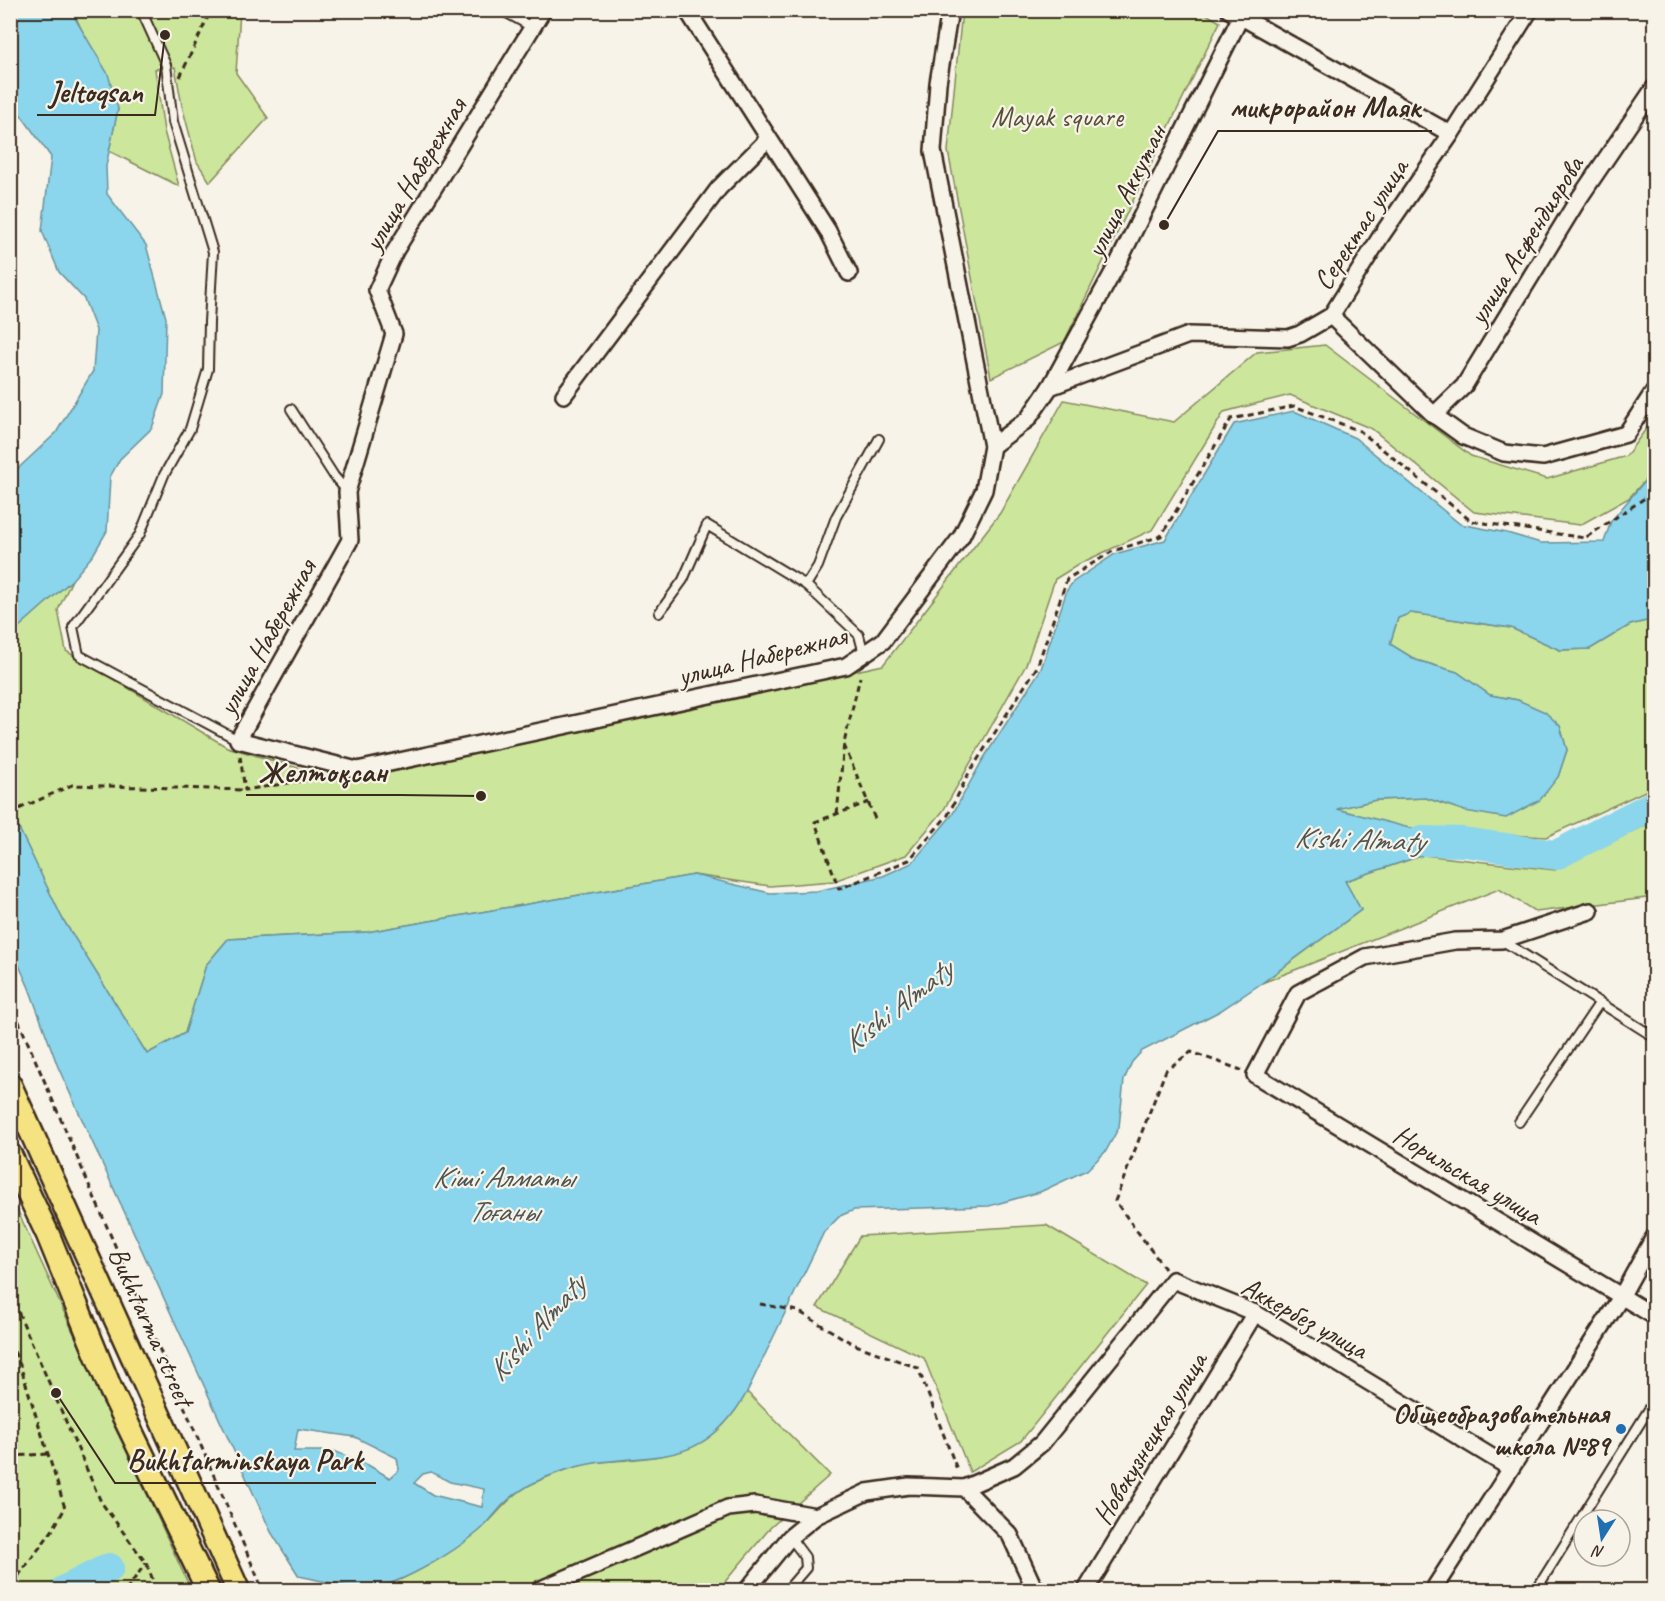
<svg xmlns="http://www.w3.org/2000/svg" width="1665" height="1601" font-family="Caveat,sans-serif">
  <style>
    .green { fill: #cce69c; stroke: #84885d; stroke-width: 1.5 }
    .water { fill: #8bd6ec; stroke: #6b919a; stroke-width: 1.5; fill-rule: evenodd }
    .lines { fill: none; stroke-linecap: round; stroke-linejoin: round }
    .river { stroke: #8bd6ec; stroke-width: 30 }
    .lane-casing { stroke: #3b2a1e; stroke-width: 12 }
    .street-casing { stroke: #3b2a1e; stroke-width: 20 }
    .primary-casing { stroke: #3b2a1e; stroke-width: 27 }
    .path { stroke: #3b2a1e; stroke-width: 3; stroke-dasharray: 6 4.5; stroke-linecap: butt }
    .lane { stroke: #f7f3e8; stroke-width: 8 }
    .street { stroke: #f7f3e8; stroke-width: 15 }
    .primary { stroke: #f5e382; stroke-width: 22 }
    .poi-dot { fill: #1f6fb2; stroke: #f7f3e8; stroke-width: 2 }
    .labels { text-anchor: middle; stroke-width: 4.5; stroke-linejoin: round; paint-order: stroke }
    .park-label { font-size: 28px; fill: #585037; stroke: #f7f3e8 }
    .street-label { font-size: 28px; fill: #3b2a1e; stroke: #f7f3e8 }
    .poi-label { font-size: 28px; font-weight: bold; fill: #3b2a1e; stroke: #f7f3e8; text-anchor: end }
    .water-label { font-size: 30px; font-style: italic; fill: #4f5552; stroke: #f7f3e8 }
    .leader { fill: none; stroke: #3b2a1e; stroke-width: 2 }
    .callout-dot { fill: #3b2a1e; stroke: #f7f3e8; stroke-width: 2 }
    .callout-label { font-size: 30px; text-anchor: middle; font-weight: bold; fill: #3b2a1e; stroke: #f7f3e8; stroke-width: 4.5; stroke-linejoin: round; paint-order: stroke }
  </style>
  <rect width="100%" height="100%" fill="#f7f3e8"/>
  <filter id="ink" filterUnits="userSpaceOnUse"><feTurbulence type="fractalNoise" baseFrequency=".0167" numOctaves="2"/><feDisplacementMap in="SourceGraphic" scale="12" xChannelSelector="R" yChannelSelector="G"/><feConvolveMatrix kernelMatrix="1 2 1 2 8 2 1 2 1" color-interpolation-filters="sRGB"/></filter>
  <g filter="url(#ink)">
    <g class="green">
      <polygon points="73,11 240,11 236,73 268,118 210,182 197,162 182,106 175,67 155,69 164,131 179,186 109,151 118,109"/>
      <polygon points="1201,11 1220,22 1064,342 991,378 948,151 962,11"/>
      <polygon points="1325,345 1471,456 1547,479 1626,456 1654,418 1654,470 1629,498 1580,525 1474,512 1372,429 1290,395 1224,412 1152,530 1081,563 1055,579 1026,665 943,811 906,855 834,881 770,886 694,875 367,932 228,939 206,965 185,1033 147,1054 62,918 11,812 11,633 72,580 58,610 66,651 227,747 346,782 883,665 1000,513 1064,400 1174,422 1257,352"/>
      <polygon points="1411,613 1511,628 1560,650 1590,649 1630,625 1654,619 1654,787 1546,837 1411,829 1335,809 1376,800 1426,798 1465,811 1558,777 1567,750 1560,726 1518,700 1490,695 1457,672 1416,660 1390,644 1398,618"/>
      <polygon points="1654,821 1654,897 1536,912 1499,889 1262,983 1361,910 1345,881 1423,855 1555,870"/>
      <polygon points="11,1196 191,1590 11,1590"/>
      <polygon points="1046,1225 1146,1285 1021,1441 970,1472 924,1358 817,1307 860,1236"/>
      <path d="M747,1392L830,1475L771,1527L718,1590H393L390,1584C421,1571 457,1550 483,1527C498,1514 508,1497 526,1487C545,1477 566,1469 586,1464C599,1461 614,1461 627,1460C686,1455 717,1446 747,1392Z"/>
    </g>
    <g class="water">
      <polygon points="11,10 73,11 76,20 108,74 118,109 106,166 107,194 146,245 166,318 164,394 152,428 120,459 110,477 107,531 93,555 72,580 11,634 11,475 56,433 93,371 96,330 84,299 59,272 42,231 51,157 11,101"/>
      <path d="M1294,411L1355,438L1460,524L1507,533L1541,543L1604,542L1611,521L1654,470V619L1630,625L1590,649L1560,650L1511,628L1411,613L1398,618L1390,644L1416,660L1457,672L1490,695L1518,700L1545,712L1560,726L1567,750L1558,777L1540,800L1506,818L1465,811L1426,798L1376,800L1337,809L1463,842L1345,881L1361,910L1262,983L1220,1011L1142,1051L1132,1062L1124,1080L1119,1127L1106,1151L1087,1170L1040,1192L989,1206L854,1210L840,1216L824,1232L747,1392C695,1484 636,1443 557,1473C539,1479 520,1489 506,1502C496,1511 489,1523 478,1532C452,1553 408,1580 375,1588C362,1591 315,1579 299,1576L271,1532L58,1067L29,988L11,947V812L62,918L147,1054L185,1033L206,965L228,939L367,932L694,875L770,893L817,891L883,876L912,863L952,815L982,761L1041,669L1067,590L1073,582L1115,554L1165,540L1234,424ZM298,1429L355,1437L397,1458L399,1470L390,1478L368,1465L334,1451H294ZM431,1472L450,1482L484,1489L482,1507L433,1495L414,1483L423,1474Z"/>
    </g>
    <g class="lines">
      <g class="river">
        <polyline points="1421,841 1463,842 1556,855 1654,805"/>
        <polyline points="65,1590 109,1568"/>
      </g>
      <defs>
        <g id="lane">
          <polyline points="141,10 166,65 173,122 213,252 209,322 208,369 190,429 164,475 140,534 73,627 79,655 238,740"/>
          <polyline points="501,10 532,27"/>
          <polyline points="291,409 334,476 346,490"/>
          <polyline points="806,585 818,566 836,517 879,439"/>
          <polyline points="659,613 683,580 707,525 806,585 859,635 864,654"/>
          <polyline points="1503,941 1654,1037"/>
          <polyline points="1519,1122 1600,1002"/>
          <polyline points="1032,1583 1052,1590"/>
          <polyline points="787,1590 806,1568 805,1557 790,1537"/>
          <polyline points="1536,1590 1654,1401"/>
        </g>
        <g id="street">
          <polyline points="543,10 395,251 377,290 394,334 347,492 350,540 238,740 357,770 846,666 883,641 961,537 984,490 992,446 933,151 938,83 950,10"/>
          <polyline points="687,10 828,231 849,273"/>
          <polyline points="1229,10 1451,134"/>
          <polyline points="1331,316 1434,415 1463,436 1504,453 1543,457 1626,434 1654,391"/>
          <polyline points="1050,387 1117,265 1244,10"/>
          <polyline points="564,395 719,188 768,139"/>
          <polyline points="1434,415 1464,386 1576,203 1654,88"/>
          <polyline points="992,446 1028,419 1050,387 1189,335 1288,338 1300,334 1331,316 1381,236 1451,134 1530,10"/>
          <polyline points="1590,911 1502,940 1455,941 1365,957 1298,993 1255,1075 1654,1316"/>
          <polyline points="964,1488 1014,1466 1042,1443 1173,1280 1255,1313 1510,1468"/>
          <polyline points="539,1590 728,1508 755,1505 816,1516"/>
          <polyline points="747,1590 790,1537 816,1516 867,1492 909,1486 964,1488 1010,1535 1032,1583 1032,1590"/>
          <polyline points="1086,1590 1255,1313"/>
          <polyline points="1433,1590 1621,1297 1654,1237"/>
        </g>
        <g id="primary">
          <polyline points="10,1085 238,1590"/>
          <polyline points="10,1155 48,1235 111,1390 208,1590"/>
        </g>
      </defs>
      <use href="#lane" class="lane-casing"/>
      <use href="#street" class="street-casing"/>
      <use href="#primary" class="primary-casing"/>
      <g class="path">
        <polyline points="180,77 207,19 209,10"/>
        <polyline points="844,745 875,819"/>
        <polyline points="240,756 245,790 320,778"/>
        <polyline points="869,802 815,822 839,889 909,860 948,815 969,773 1037,667 1067,579 1113,551 1161,536 1231,419 1294,406 1360,431 1471,521 1585,538 1654,492"/>
        <polyline points="10,813 72,785 245,790"/>
        <polyline points="837,814 844,743 860,677"/>
        <polyline points="10,1001 263,1590"/>
        <polyline points="1165,1269 1115,1201 1166,1070 1191,1052 1241,1070"/>
        <polyline points="10,1293 101,1502 146,1563 157,1590"/>
        <polyline points="760,1304 798,1311 853,1344 918,1368 958,1472"/>
        <polyline points="10,1342 20,1365 65,1508 52,1531 10,1587"/>
        <polyline points="10,1456 49,1454"/>
        <polyline points="126,1590 146,1563"/>
      </g>
      <use href="#lane" class="lane"/>
      <use href="#street" class="street"/>
      <use href="#primary" class="primary"/>
    </g>
  </g>
  <circle class="poi-dot" cx="1621" cy="1429" r="6"/>
  <g class="labels">
    <g class="park-label">
      <text x="1057" y="126">Mayak square</text>
    </g>
    <g class="street-label">
      <text transform="translate(414 174) rotate(-59)" y="10">улица Набережная</text>
      <text transform="translate(1125 191) rotate(-63)" y="10">улица Аккутан</text>
      <text transform="translate(1360 224) rotate(-57)" y="10">Серектас улица</text>
      <text transform="translate(1525 240) rotate(-58)" y="10">улица Асфендиярова</text>
      <text transform="translate(266 637) rotate(-61)" y="10">улица Набережная</text>
      <text transform="translate(762 655) rotate(-14)" y="10">улица Набережная</text>
      <text transform="translate(1468 1174) rotate(31)" y="10">Норильская улица</text>
      <text transform="translate(1305 1317) rotate(29)" y="10">Аккербез улица</text>
      <text transform="translate(152 1326) rotate(66)" y="10">Bukhtarma street</text>
      <text transform="translate(1149 1438) rotate(-59)" y="10">Новокузнецкая улица</text>
    </g>
    <g class="poi-label">
      <text x="1609" y="1423">Общеобразовательная<tspan x="1609" dy="32">школа №89</tspan></text>
    </g>
    <g class="water-label">
      <text transform="translate(1359 839) rotate(2)" y="10">Kіshі Almaty</text>
      <text transform="translate(897 1006) rotate(-38)" y="10">Kіshі Almaty</text>
      <text x="503" y="1187">Кіші Алматы<tspan x="503" dy="34">Тоғаны</tspan></text>
      <text transform="translate(536 1328) rotate(-48)" y="10">Kіshі Almaty</text>
    </g>
  </g>
  <path class="leader" d="M165 35L155 115H37M1164 225L1218 131H1432M481 796L399 795H246M56 1393L115 1483H376"/>
  <g class="callout-dot">
    <circle cx="165" cy="35" r="6"/>
    <circle cx="1164" cy="225" r="6"/>
    <circle cx="481" cy="796" r="6"/>
    <circle cx="56" cy="1393" r="6"/>
  </g>
  <g class="callout-label">
    <text x="96" y="102">Jeltoqsan</text>
    <text x="1325" y="117">микрорайон Маяк</text>
    <text x="323" y="782">Желтоқсан</text>
    <text x="245" y="1470">Bukhtarminskaya Park</text>
  </g>
  <rect width="1665" height="1601" fill="none" stroke="#f7f3e8" stroke-width="36"/>
  <rect x="18" y="18" width="1629" height="1565" fill="none" stroke="#3b2a1e" stroke-width="2" filter="url(#ink)"/>
  <g transform="translate(1602 1538) rotate(192)"><circle r="28" fill="#f7f3e8" stroke="#aca397" stroke-width="1.5"/>
  <path d="M0-4.5L10 22L0 15L-10 22Z" fill="#1f6fb2"/>
  <text y="-9" font-size="16" font-weight="bold" text-anchor="middle" fill="#3b2a1e">N</text>
  </g>
</svg>
